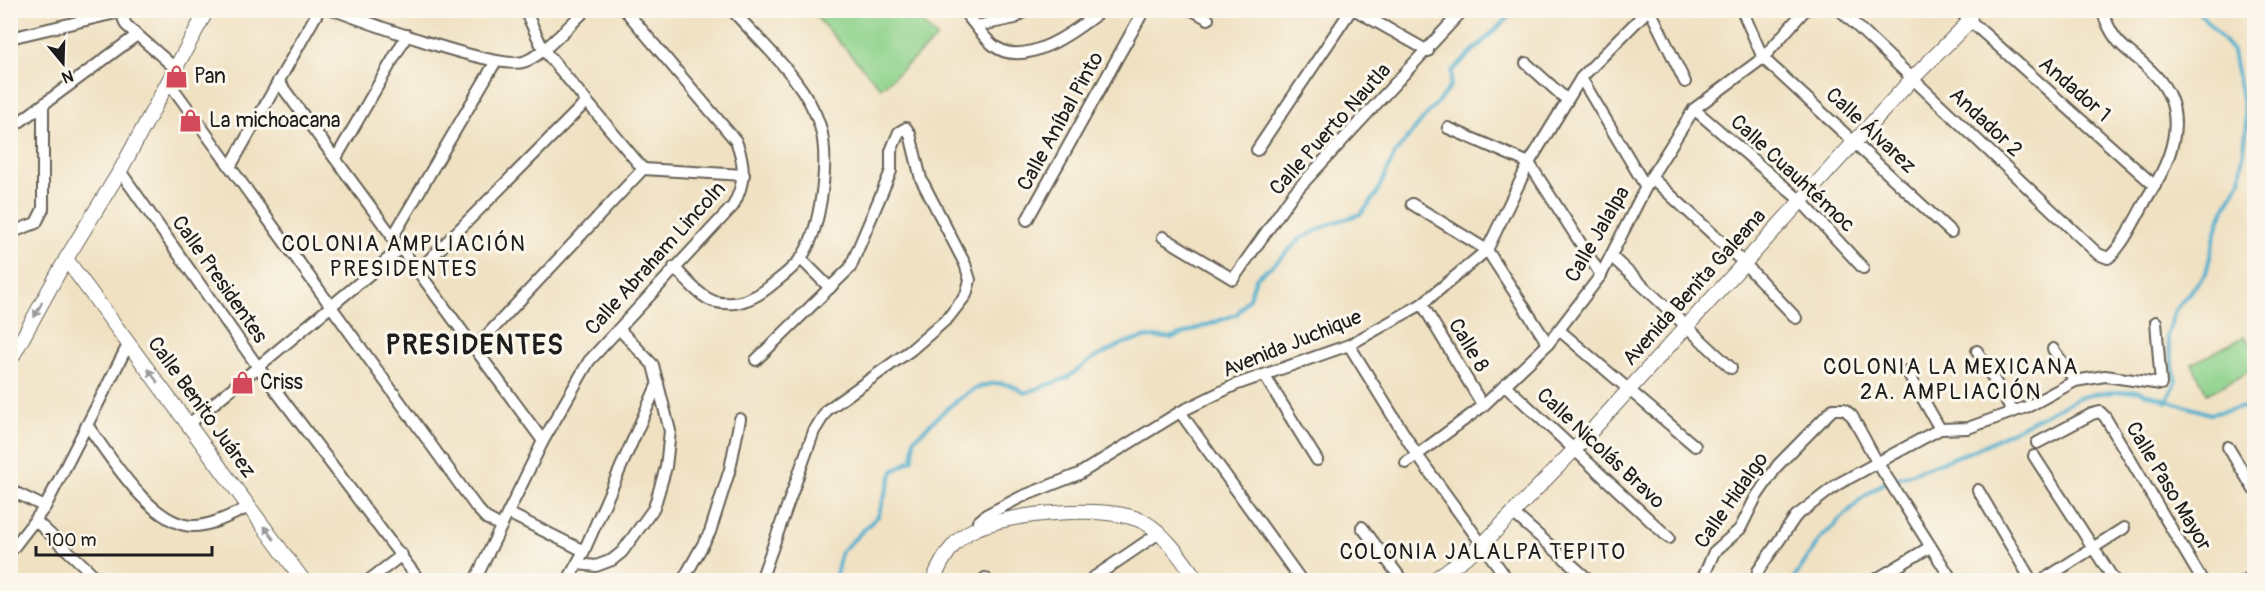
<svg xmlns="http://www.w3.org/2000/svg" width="2265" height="591" font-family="Pangolin,sans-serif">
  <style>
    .green { fill: #8ed28b; stroke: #557754; stroke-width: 1.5 }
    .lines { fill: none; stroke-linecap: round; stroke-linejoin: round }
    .stream { stroke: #4faecd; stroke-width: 4 }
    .minor-casing { stroke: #666156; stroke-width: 14 }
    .tertiary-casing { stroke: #666156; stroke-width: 16 }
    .minor { stroke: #fff; stroke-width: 10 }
    .tertiary { stroke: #fff; stroke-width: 14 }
    .oneway { fill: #999 }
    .labels { text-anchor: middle; stroke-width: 6; stroke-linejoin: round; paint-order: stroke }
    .poi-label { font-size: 21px; fill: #1c1c1c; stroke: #fbf7ec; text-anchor: start }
    .street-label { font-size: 21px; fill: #1c1c1c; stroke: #fbf7ec }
    .neighbourhood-label { font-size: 22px; letter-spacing: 1.5px; fill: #1c1c1c; stroke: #fbf7ec }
    .district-label { font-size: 27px; font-weight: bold; letter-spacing: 1.5px; fill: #1c1c1c; stroke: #fbf7ec }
  </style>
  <rect width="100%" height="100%" fill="#fbf7ec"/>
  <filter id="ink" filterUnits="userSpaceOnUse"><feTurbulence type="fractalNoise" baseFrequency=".0167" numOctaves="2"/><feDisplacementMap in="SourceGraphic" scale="12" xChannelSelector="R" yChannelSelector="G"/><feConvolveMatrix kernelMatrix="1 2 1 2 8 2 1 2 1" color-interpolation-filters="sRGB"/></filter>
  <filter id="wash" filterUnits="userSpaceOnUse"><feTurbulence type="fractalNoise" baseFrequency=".008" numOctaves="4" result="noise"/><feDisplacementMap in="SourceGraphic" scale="24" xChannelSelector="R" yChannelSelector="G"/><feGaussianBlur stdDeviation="1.35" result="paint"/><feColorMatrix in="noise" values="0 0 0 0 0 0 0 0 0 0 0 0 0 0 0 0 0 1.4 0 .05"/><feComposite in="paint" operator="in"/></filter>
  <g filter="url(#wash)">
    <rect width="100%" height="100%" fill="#f0e1c2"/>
    <g class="green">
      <polygon points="811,11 912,11 937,38 881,88"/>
      <polygon points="2245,336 2254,354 2254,369 2207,394 2192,364"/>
    </g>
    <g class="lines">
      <g class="stream">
        <polyline points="2166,402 2176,382 2167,336 2175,310 2206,273 2219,220 2240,181 2247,125 2233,51 2197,10"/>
        <path d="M835,580L841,552L878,516L893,471L913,459L914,439C944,413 984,362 1025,393L1067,378L1092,359L1124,343L1148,337L1172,338L1237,314L1249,298L1256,278L1279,260L1300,239L1332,223L1361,214L1376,195L1396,152L1450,87L1452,71L1516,10"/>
        <polyline points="1793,580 1820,539 1861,499 1882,484 1977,449 2078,398 2099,393 2138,391 2210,414 2254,405"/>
      </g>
    </g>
  </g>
  <g filter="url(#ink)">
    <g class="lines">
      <defs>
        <g id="minor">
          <polyline points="120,10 126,25 175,68"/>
          <path d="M334,10C366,22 497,70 523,62C542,57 570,24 586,10"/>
          <polyline points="525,10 543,49 643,169"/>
          <path d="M963,10C973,22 982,36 993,45C1024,71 1078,29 1102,10"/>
          <polyline points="1192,10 1208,19"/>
          <polyline points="1355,10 1428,51"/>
          <polyline points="1650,10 1685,82"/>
          <polyline points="1742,10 1763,58 1951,232"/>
          <path d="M1840,10L2098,254L2108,258C2124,246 2139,211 2150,193C2173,157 2189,112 2156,76C2131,48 2116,52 2102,10"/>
          <polyline points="1958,10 2155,186"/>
          <polyline points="977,26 1015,18 1026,10"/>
          <polyline points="10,38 120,12"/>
          <polyline points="1526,63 1567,100"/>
          <polyline points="1581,78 1646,187"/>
          <polyline points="168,81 476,507 486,518 501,526"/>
          <polyline points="278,81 543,441"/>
          <polyline points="1694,109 1801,201 1863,268"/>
          <polyline points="10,124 14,126 137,35"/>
          <polyline points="1448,128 1529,163 1601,275"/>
          <polyline points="1257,150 1351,10"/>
          <polyline points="336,158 407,35"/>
          <polyline points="230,167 319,10"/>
          <polyline points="643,169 744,175"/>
          <polyline points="120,171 258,367 419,580"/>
          <polyline points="1651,177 1744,263 1796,318"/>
          <polyline points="1412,204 1487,250 1548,344"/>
          <polyline points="1027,220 1144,10"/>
          <polyline points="10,233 36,223 43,209 43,105"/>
          <polyline points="1163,237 1233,279 1293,194 1463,10"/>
          <polyline points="392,238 496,61"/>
          <polyline points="1611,256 1731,368"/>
          <polyline points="801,259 830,288"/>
          <path d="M674,267C685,278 700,298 716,302C738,307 758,297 774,283C783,276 794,268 801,258C821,231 830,158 820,126C806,81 762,44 732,10"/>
          <polyline points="417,272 586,102"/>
          <polyline points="1422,304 1483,406"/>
          <polyline points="1559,330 1695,446"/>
          <polyline points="1349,345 1417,455 1508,580"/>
          <polyline points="475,348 643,169"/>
          <polyline points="2053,349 2075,381"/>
          <polyline points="1977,351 2013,412"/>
          <polyline points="756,360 850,268 891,171 891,151 896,139 899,132 906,128 910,134 921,179 965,264 970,280 966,295 948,318 911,350 827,410 814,431 761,580"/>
          <polyline points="1907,371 1940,429"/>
          <polyline points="1264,375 1317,460"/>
          <polyline points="1506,386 1669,538"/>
          <polyline points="1180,412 1301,580"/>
          <polyline points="189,424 400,249"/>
          <path d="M87,425C110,456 150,524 192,526C210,527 233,514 249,507"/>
          <polyline points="2037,443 2092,414 2100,412 2105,417 2202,580"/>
          <polyline points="2228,447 2254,490"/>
          <polyline points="2034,456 2114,580"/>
          <polyline points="1406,463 1483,406 1548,344 1601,275 1651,177 1694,109 1763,58 1805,10"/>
          <polyline points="10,490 45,507"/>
          <polyline points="1978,490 2031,580"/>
          <polyline points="508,513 584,551"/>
          <polyline points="1513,513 1589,580"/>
          <polyline points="36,521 99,580"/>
          <polyline points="1362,527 1402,580"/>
          <polyline points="976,529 978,522 986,515 1021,497 1079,474 1180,412 1235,385 1349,345 1422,304 1487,250 1529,163 1581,78 1648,10"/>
          <polyline points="10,552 45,507 129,343"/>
          <polyline points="578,564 596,566 612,560 622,552 654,508 666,467 670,431 653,365 619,329"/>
          <path d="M476,578L543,441L589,361L733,206C745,183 746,166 736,141L625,10"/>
          <polyline points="985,578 986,580"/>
          <polyline points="369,580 402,555"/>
          <polyline points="568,580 584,551 658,383"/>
          <polyline points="683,580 710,532 730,469 740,419"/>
          <polyline points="1090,580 1159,533"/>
          <polyline points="1702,580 1714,552 1740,529 1756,497 1778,465 1833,409 1844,409 1852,416 1877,462 1952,580"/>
          <polyline points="1757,580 1758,571 1796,516 1838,484 1940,429 1968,428 2029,406 2075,381 2105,376 2161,384 2156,322"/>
          <polyline points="1875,580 1930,547"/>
          <polyline points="2043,580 2124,528"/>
          <polyline points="2246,580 2254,575"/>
        </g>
        <g id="tertiary">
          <polyline points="66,259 303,580"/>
          <polyline points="10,361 66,259 120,171 207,10"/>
          <path d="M933,580C942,560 954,538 975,529C1011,513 1111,503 1146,523C1167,536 1183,561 1197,580"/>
          <polyline points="1434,580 1482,545 1574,450 1912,79 1969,22 1971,10"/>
        </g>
      </defs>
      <use href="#minor" class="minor-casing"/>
      <use href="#tertiary" class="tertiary-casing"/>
      <use href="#minor" class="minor"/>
      <use href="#tertiary" class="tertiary"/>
    </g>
    <defs><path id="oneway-solid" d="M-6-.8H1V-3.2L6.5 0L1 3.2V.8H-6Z" transform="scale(1.5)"/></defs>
    <g class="oneway">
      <use href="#oneway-solid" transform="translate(38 310) rotate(118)"/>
      <use href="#oneway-solid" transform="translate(153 376) rotate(-126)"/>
      <use href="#oneway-solid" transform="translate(269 533) rotate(-126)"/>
    </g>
  </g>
  <defs>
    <symbol id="shop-bare" viewBox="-9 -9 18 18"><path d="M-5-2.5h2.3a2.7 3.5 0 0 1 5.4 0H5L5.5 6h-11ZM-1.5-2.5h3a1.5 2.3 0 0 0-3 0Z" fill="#d1495b" stroke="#fbf7ec" stroke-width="2.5" paint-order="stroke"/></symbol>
  </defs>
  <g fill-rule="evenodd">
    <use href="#shop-bare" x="160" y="60" width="33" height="33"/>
    <use href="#shop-bare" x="174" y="104" width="33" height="33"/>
    <use href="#shop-bare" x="226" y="366" width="33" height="33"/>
  </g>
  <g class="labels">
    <g class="poi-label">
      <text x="194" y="83">Pan</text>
      <text x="209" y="127">La michoacana</text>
      <text x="260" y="389">Criss</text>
    </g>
    <g class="street-label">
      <text transform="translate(2075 89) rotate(41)" y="7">Andador 1</text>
      <text transform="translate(1060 121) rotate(-61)" y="7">Calle Aníbal Pinto</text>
      <text transform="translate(1986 122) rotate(43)" y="7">Andador 2</text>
      <text transform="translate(1330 129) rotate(-48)" y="7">Calle Puerto Nautla</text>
      <text transform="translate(1871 130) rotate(43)" y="7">Calle Álvarez</text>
      <text transform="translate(1793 173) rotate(43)" y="7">Calle Cuauhtémoc</text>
      <text transform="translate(1597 234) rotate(-60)" y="7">Calle Jalalpa</text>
      <text transform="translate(655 258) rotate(-48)" y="7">Calle Abraham Lincoln</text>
      <text transform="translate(220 279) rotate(55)" y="7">Calle Presidentes</text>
      <text transform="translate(1694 287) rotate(-48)" y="7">Avenida Benita Galeana</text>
      <text transform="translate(1292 343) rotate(-22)" y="7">Avenida Juchique</text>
      <text transform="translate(1469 345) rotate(59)" y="7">Calle 8</text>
      <text transform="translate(202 407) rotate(54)" y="7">Calle Benito Juárez</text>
      <text transform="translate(1601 448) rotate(43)" y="7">Calle Nicolás Bravo</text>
      <text transform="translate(2169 486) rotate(59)" y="7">Calle Paso Mayor</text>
      <text transform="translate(1731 500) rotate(-55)" y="7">Calle Hidalgo</text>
    </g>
    <g class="neighbourhood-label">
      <text x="404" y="251">COLONIA AMPLIACIÓN<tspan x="404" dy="25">PRESIDENTES</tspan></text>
      <text x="1951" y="374">COLONIA LA MEXICANA<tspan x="1951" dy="25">2A. AMPLIACIÓN</tspan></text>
      <text x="1483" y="559">COLONIA JALALPA TEPITO</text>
    </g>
    <g class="district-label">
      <text x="475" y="354">PRESIDENTES</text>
    </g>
  </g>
  <rect width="2265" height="591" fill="none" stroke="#fbf7ec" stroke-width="36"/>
  <g transform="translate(63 63) rotate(161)" stroke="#fbf7ec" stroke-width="4.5" paint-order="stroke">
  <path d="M0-4.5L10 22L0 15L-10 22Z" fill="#1c1c1c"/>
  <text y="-9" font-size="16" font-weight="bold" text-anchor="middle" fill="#1c1c1c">N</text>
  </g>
  <path d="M36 546v9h176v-9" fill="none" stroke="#1c1c1c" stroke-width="3"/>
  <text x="45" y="546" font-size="18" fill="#1c1c1c" stroke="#fbf7ec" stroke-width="4.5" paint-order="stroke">100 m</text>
</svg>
